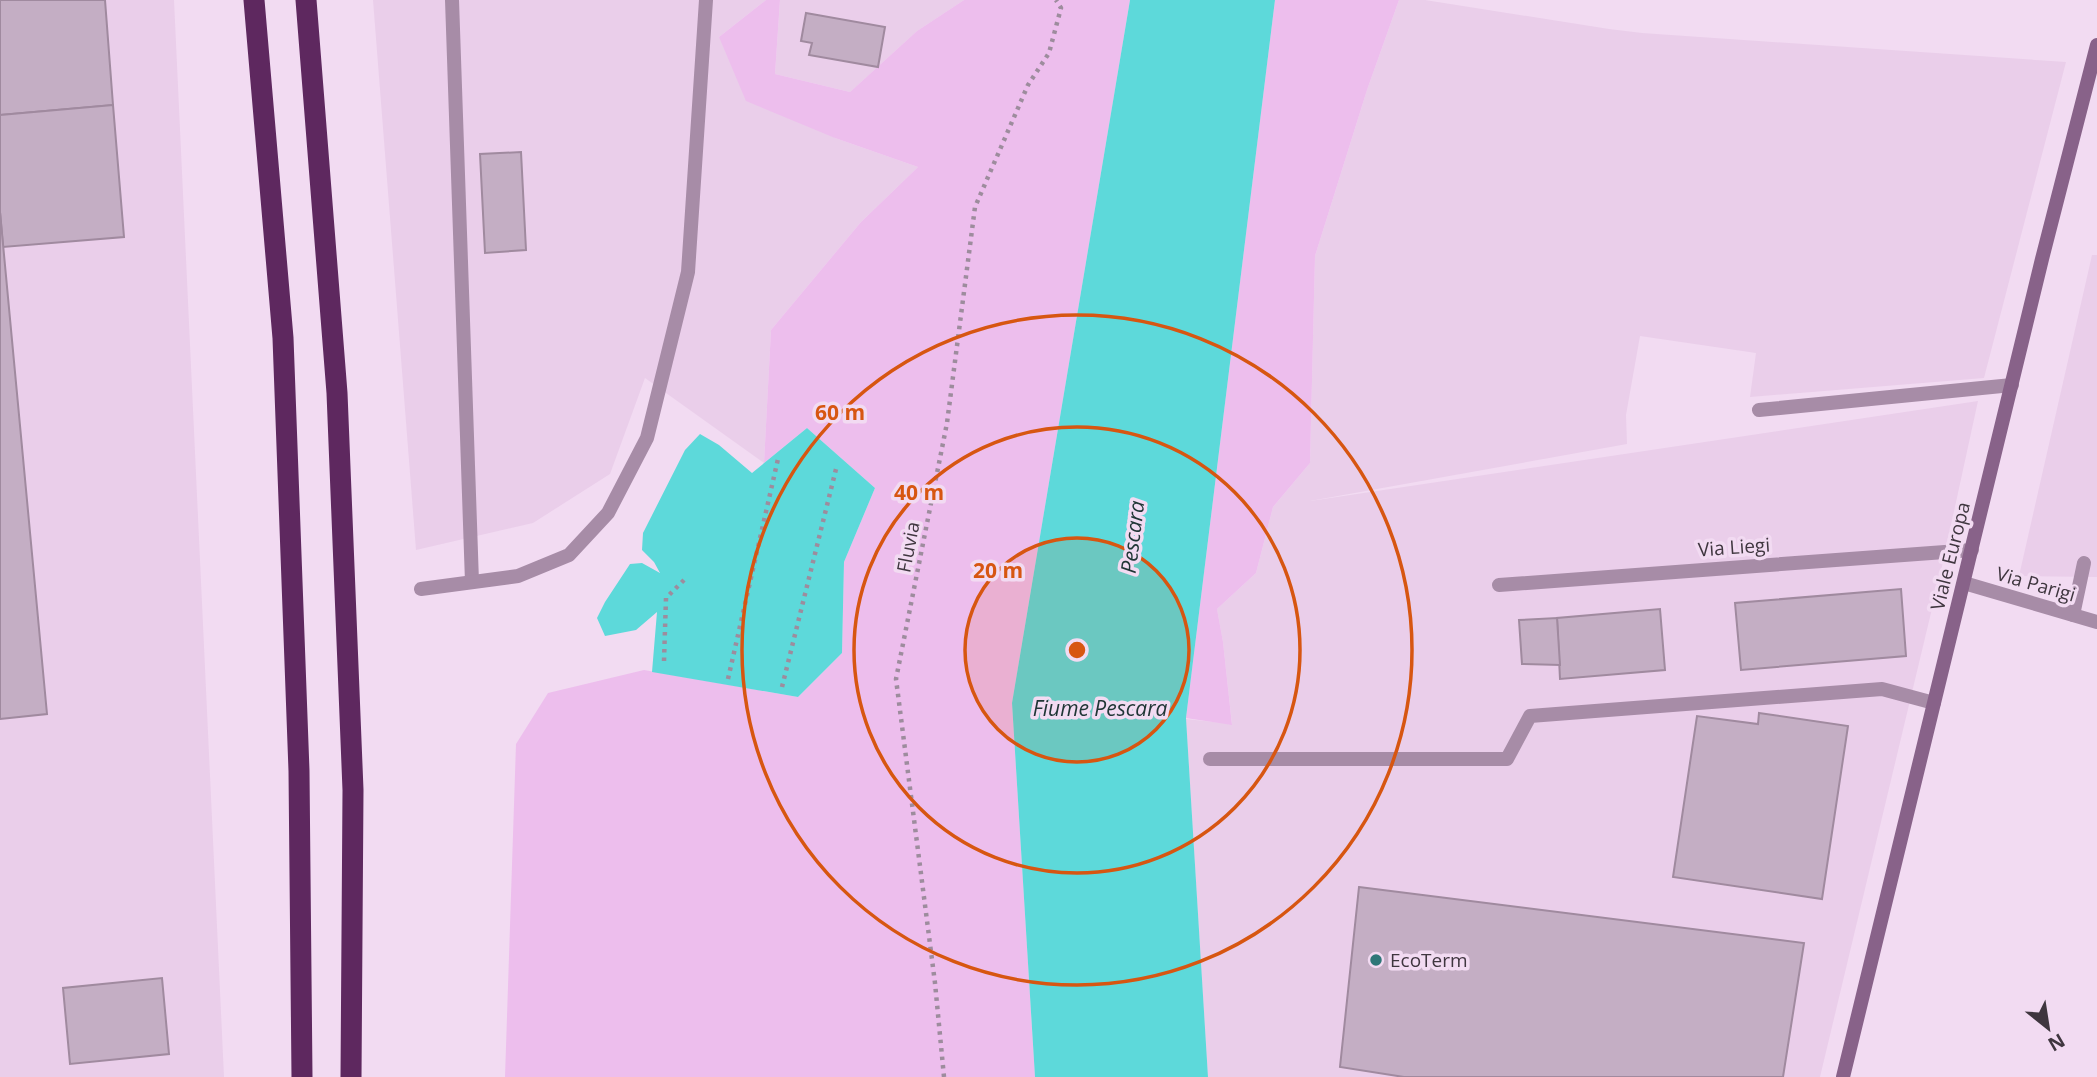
<svg xmlns="http://www.w3.org/2000/svg" width="2097" height="1077" font-family="'Open Sans',sans-serif">
  <style>
    .built { fill: #eaceea }
    .green { fill: #edbeed }
    .water { fill: #5dd9da }
    .building { fill: #c4aec4; stroke: #a08a9f; stroke-width: 2 }
    .lines { fill: none; stroke-linecap: round; stroke-linejoin: round }
    .path { stroke: #9d8c9d; stroke-width: 4.5; stroke-dasharray: 3.5 5; stroke-linecap: butt }
    .lane { stroke: #a78ca7; stroke-width: 14 }
    .street { stroke: #a78ca7; stroke-width: 14 }
    .secondary { stroke: #886289; stroke-width: 14 }
    .highway { stroke: #5e285f; stroke-width: 21 }
    .ring { fill: none; stroke: #d75611; stroke-width: 3.5 }
    .poi-dot { fill: #2e7778; stroke: #f2dbf2; stroke-width: 2.5 }
    .labels { text-anchor: middle; stroke-width: 7; stroke-linejoin: round; paint-order: stroke }
    .street-label { font-size: 19px; fill: #3f363f; stroke: #f2dbf2 }
    .poi-label { font-size: 19px; fill: #3f363f; stroke: #f2dbf2; text-anchor: start }
    .water-label { font-size: 21px; font-style: italic; fill: #203636; stroke: #f2dbf2 }
    .centre { fill: #d75611; stroke: #f2dbf2; stroke-width: 3.5 }
    .ring-label { font-size: 21px; text-anchor: middle; font-weight: bold; fill: #d75611; stroke: #f2dbf2; stroke-width: 7; stroke-linejoin: round; paint-order: stroke }
  </style>
  <rect width="100%" height="100%" fill="#f2dbf2"/>
  <g class="built">
    <polygon points="0,0 174,0 224,1077 0,1077"/>
    <polygon points="373,0 766,0 719,37 835,138 918,167 861,222 771,330 764,463 645,378 610,474 533,523 416,550"/>
    <polygon points="780,0 964,0 917,31 850,92 775,74"/>
    <polygon points="1399,0 1425,0 1609,29 1642,33 2066,62 1984,378 1750,397 1756,353 1640,336 1626,415 1627,444 1310,501 1978,401 1941,571 1820,1077 1208,1077 1186,719 1232,724 1223,642 1217,609 1256,573 1273,507 1310,463 1315,256 1367,90"/>
    <polygon points="2092,255 2097,255 2097,577 2019,576"/>
  </g>
  <g class="green">
    <polygon points="766,0 780,0 775,74 850,92 917,31 964,0 1130,0 1012,703 1035,1077 505,1077 516,744 548,693 644,670 798,697 842,653 844,562 875,488 807,428 764,463 771,330 861,222 918,167 835,138 746,101 719,37"/>
    <polygon points="1275,0 1399,0 1367,90 1315,256 1310,463 1273,507 1256,573 1217,609 1223,642 1232,725 1186,718"/>
  </g>
  <g class="water">
    <polygon points="1130,0 1275,0 1186,718 1208,1077 1035,1077 1012,703"/>
    <polygon points="807,428 875,488 844,562 842,653 798,697 652,672 657,612 636,630 605,636 597,618 605,602 630,564 642,563 660,573 654,562 642,550 643,533 685,450 700,434 719,445 752,473"/>
  </g>
  <g class="building">
    <polygon points="0,0 105,0 113,105 0,115"/>
    <polygon points="806,13 885,27 878,67 809,55 812,43 801,41"/>
    <polygon points="113,105 124,237 3,247 0,212 0,115"/>
    <polygon points="521,152 526,250 485,253 480,154"/>
    <polygon points="0,212 47,714 0,719"/>
    <polygon points="1901,589 1906,656 1741,670 1735,603"/>
    <polygon points="1660,609 1665,670 1560,679 1557,618"/>
    <polygon points="1557,618 1560,665 1522,664 1519,620"/>
    <polygon points="1759,713 1848,726 1822,899 1673,877 1697,716 1758,724"/>
    <polygon points="1359,887 1804,943 1783,1077 1404,1077 1340,1067"/>
    <polygon points="162,978 169,1054 70,1064 63,988"/>
  </g>
  <g class="lines">
    <g class="path">
      <polyline points="664,661 666,598 687,577"/>
      <polyline points="728,679 778,459"/>
      <polyline points="782,687 837,465"/>
      <polyline points="944,1077 935,983 896,679 947,423 975,207 1028,85 1049,53 1061,8 1056,0"/>
    </g>
    <g class="lane">
      <polyline points="452,0 472,582"/>
      <polyline points="1759,410 2012,385"/>
      <polyline points="421,589 518,576 569,555 608,513 647,438 688,272 706,0"/>
      <polyline points="2073,615 2084,563"/>
      <polyline points="1210,759 1507,759 1530,716 1882,689 1934,703"/>
    </g>
    <g class="street">
      <polyline points="1964,583 2097,622"/>
      <polyline points="1499,585 1972,550"/>
    </g>
    <polyline class="secondary" points="1843,1077 2042,259 2097,45"/>
    <g class="highway">
      <polyline points="254,0 283,338 299,771 302,1077"/>
      <polyline points="306,0 337,393 353,790 351,1077"/>
    </g>
  </g>
  <circle cx="1077" cy="650" r="112" fill="#d75611" fill-opacity=".12"/>
  <g class="ring">
    <circle cx="1077" cy="650" r="112"/>
    <circle cx="1077" cy="650" r="223"/>
    <circle cx="1077" cy="650" r="335"/>
  </g>
  <circle class="poi-dot" cx="1376" cy="960" r="7"/>
  <g class="labels">
    <g class="street-label">
      <text transform="translate(908 547) rotate(-79)" y="7">Fluvia</text>
      <text transform="translate(1734 547) rotate(-4)" y="7">Via Liegi</text>
      <text transform="translate(1950 556) rotate(-76)" y="7">Viale Europa</text>
      <text transform="translate(2036 584) rotate(16)" y="7">Via Parigi</text>
    </g>
    <g class="poi-label">
      <text x="1390" y="967">EcoTerm</text>
    </g>
    <g class="water-label">
      <text transform="translate(1133 537) rotate(-83)" y="7">Pescara</text>
      <text x="1100" y="716">Fiume Pescara</text>
    </g>
  </g>
  <circle cx="1077" cy="650" r="10" class="centre"/>
  <g class="ring-label">
    <text x="840" y="420">60 m</text>
    <text x="919" y="500">40 m</text>
    <text x="998" y="578">20 m</text>
  </g>
  <g transform="translate(2048 1028) rotate(150)" stroke="#f2dbf2" stroke-width="5" paint-order="stroke">
  <path d="M0-5L12 26L0 18L-12 26Z" fill="#3f363f"/>
  <text y="-10" font-size="19" font-weight="bold" text-anchor="middle" fill="#3f363f">N</text>
  </g>
</svg>
